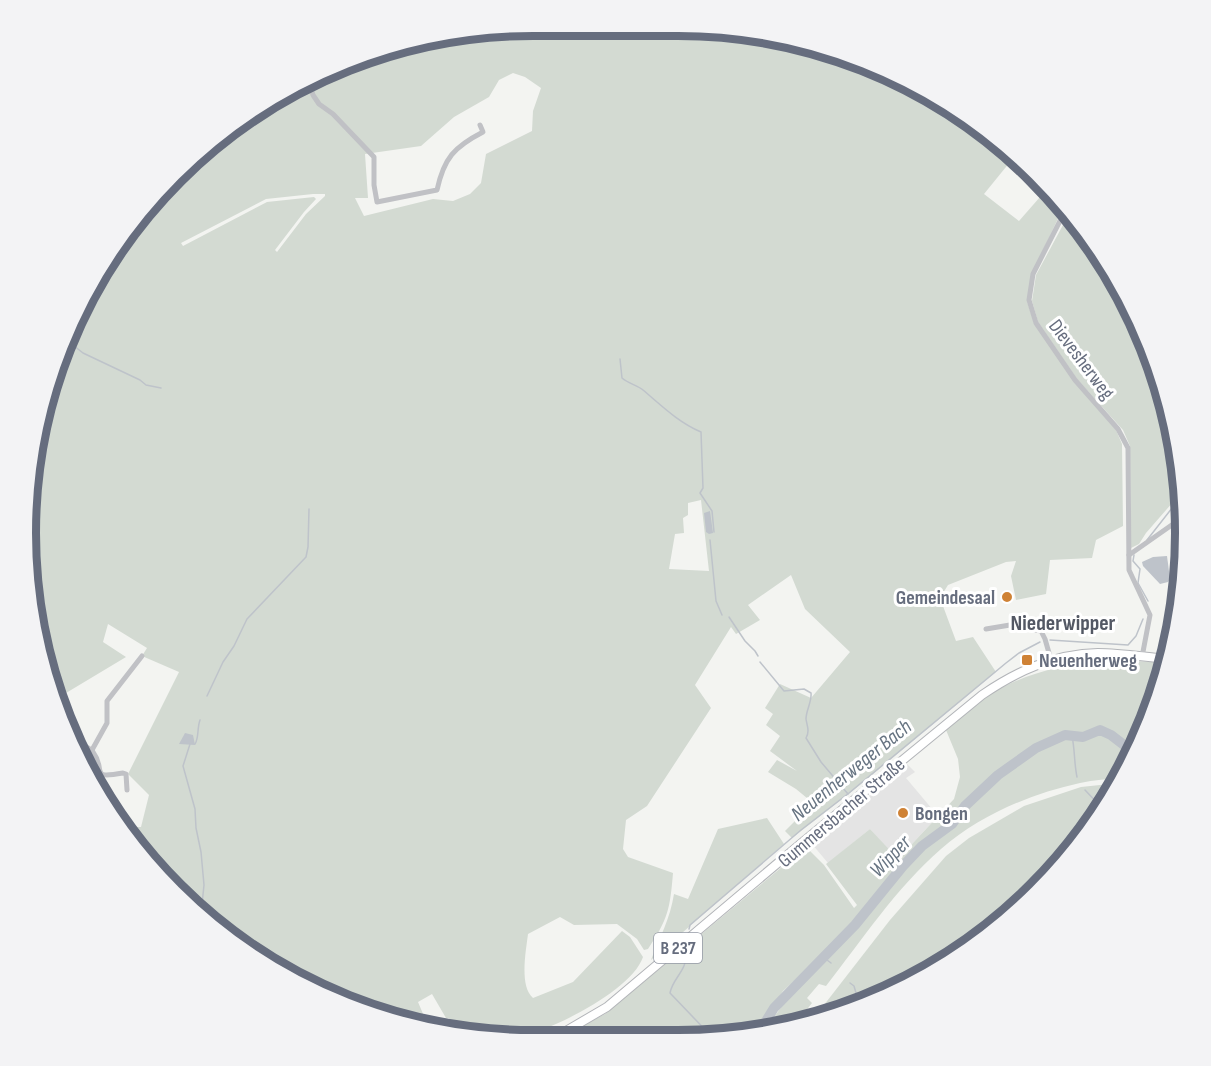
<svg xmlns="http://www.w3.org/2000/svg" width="1211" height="1066" font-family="'Sofia Sans Condensed',sans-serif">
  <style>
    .built { fill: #e4e4e4 }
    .green { fill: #d3dad2; fill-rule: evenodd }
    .water { fill: #bec3ca }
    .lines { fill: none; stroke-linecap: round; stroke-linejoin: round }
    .stream { stroke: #bec3ca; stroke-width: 1.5 }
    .river { stroke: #bec3ca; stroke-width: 10 }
    .primary-casing { stroke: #b3b5b9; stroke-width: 10 }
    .minor { stroke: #c0c1c5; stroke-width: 5 }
    .primary { stroke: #fff; stroke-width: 8 }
    .poi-dot { fill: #cf8235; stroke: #fff; stroke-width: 2 }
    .labels { text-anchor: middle; stroke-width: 6; stroke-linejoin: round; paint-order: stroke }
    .shield { fill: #fff; stroke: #9499a5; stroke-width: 1.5 }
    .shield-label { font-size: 18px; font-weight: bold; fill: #666d7e }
    .street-label { font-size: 20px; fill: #666d7e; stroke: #fff }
    .poi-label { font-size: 20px; font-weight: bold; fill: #666d7e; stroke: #fff; text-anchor: start }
    .water-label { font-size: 21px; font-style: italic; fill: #677482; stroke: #fff }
    .quarter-label { font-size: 22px; font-weight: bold; fill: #535864; stroke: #fff }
    .rim { fill: none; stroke: #666d7e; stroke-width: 8 }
  </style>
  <rect width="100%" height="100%" fill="#f3f4f1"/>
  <polygon class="built" points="907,764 915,772 906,778 938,816 897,860 870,829 828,863 812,844"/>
  <g class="green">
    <path d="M533,26L777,35L932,94L1013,152L1014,153L1010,162L984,194L1019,221L1047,189L1064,206L1032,273L1027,301L1034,323L1116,430L1122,444L1123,526L1096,540L1092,558L1050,560L1046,594L1016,600L1011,576L1016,561L1006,562L948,585L940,598L956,641L973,637L996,672L850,793L792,838L785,831L813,803L796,789L768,772L777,760L797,771L770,751L780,736L766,725L773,714L765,708L780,684L811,698L850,652L805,609L791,575L748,605L760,620L736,634L731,627L695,685L711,708L647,806L626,820L623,849L628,857L673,873C670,909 668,919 648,949L644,950L637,939L617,924L574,925L560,917L528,934C526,951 519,986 533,998L573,982L622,931L630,937L643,957C631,992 548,1032 513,1039C496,1043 474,1035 457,1032L449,1018H446L432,994L418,1002L429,1028L402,1023L349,1003L348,995L305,986L224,935L151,867L124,827H141L149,795L128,774L179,672L142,656L147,648L108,624L103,642L126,657L56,699L43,665L27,566L35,434L64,338L130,224L199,151L308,78L402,43ZM513,73L525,77L541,88L533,111L532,131L486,154L481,183L470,194L453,201L433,199L364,216L355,198H368L365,154L421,146L454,117L489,97L499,80ZM313,194H325V196L306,214L277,252L275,250L304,212L316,199L314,197L267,202L183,246L181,243L266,199ZM701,500L709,571L669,569L675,534L684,533L683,518L688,515V503Z"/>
    <polygon points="1070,212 1081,224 1133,308 1168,401 1181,480 1180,494 1146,533 1139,544 1131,548 1130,446 1123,430 1077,379 1038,322 1032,301 1036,275"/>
    <path d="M1105,659L1166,663L1159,696L1122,778C1108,779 1094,780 1080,783C1030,794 980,815 941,849C896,888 862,940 826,986L819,984L807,998L812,1003L794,1026L765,1030L811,965L783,991L755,1032L711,1039H552L566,1035L605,1014L806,847L824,865L854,908L857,905L826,864L870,829L898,859L954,799L960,777L958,759L946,730C959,720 972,707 986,697C1006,683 1032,674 1055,668C1073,663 1089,669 1105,659Z"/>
    <path d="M73,744C99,756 98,763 100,791L78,758Z"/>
    <polygon points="1119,783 1060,867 987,935 903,988 810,1023 890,920 946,856 969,838 1024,806 1081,787"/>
    <path d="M767,818L784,844L651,960C660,937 670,919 674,894L688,899L718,829Z"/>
  </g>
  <g class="water">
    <polygon points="710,511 713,533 709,534 706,532 704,513"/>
    <polygon points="1167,556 1170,579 1168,582 1160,584 1143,566 1142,562 1153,557"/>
    <polygon points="185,733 193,735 195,745 179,744"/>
  </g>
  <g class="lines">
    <g class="stream">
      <polyline points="64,338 83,353 140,380 146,385 161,388"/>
      <path d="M620,359L622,378C629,384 637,385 643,390C662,406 678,422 701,432L703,488L700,493L712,511L714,532"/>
      <polyline points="1171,417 1172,426"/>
      <polyline points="710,540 716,601 722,615"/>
      <polyline points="1147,540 1176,503 1182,483"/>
      <polyline points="1134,555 1133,561 1140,569 1138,583 1148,601"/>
      <polyline points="729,617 745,641 755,651 758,656"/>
      <polyline points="1050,640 1128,645 1136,636 1143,619"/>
      <path d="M760,662L784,691L804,689L811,693C812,702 806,710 806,719C807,726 810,731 806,738L821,762L848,794"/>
      <polyline points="207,696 223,662 234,646 247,619 306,557 308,547 309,509"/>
      <path d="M1072,736C1075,750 1074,763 1077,777"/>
      <polyline points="190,744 183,766 195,809 196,828 201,852 204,885 201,914"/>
      <path d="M195,744C199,738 197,728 200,720"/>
      <polyline points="1085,790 1102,808"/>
      <polyline points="689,929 690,925 801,830 849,793 1006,663 1019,653 1040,642"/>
      <path d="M697,940L686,951C688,971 673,977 670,993L714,1039"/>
      <polyline points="823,957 831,963"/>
      <polyline points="850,983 854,986 856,993 868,1001"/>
    </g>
    <polyline class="river" points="760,1031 774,1008 855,925 903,866 922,846 952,824 965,806 998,775 1036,748 1065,735 1083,737 1100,730 1111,735 1133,752"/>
    <defs>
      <path id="primary" d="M542,1039L566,1031L607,1007L804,841L982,695C1017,671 1054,654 1098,653C1121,653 1144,657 1167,659"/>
    </defs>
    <use href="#primary" class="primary-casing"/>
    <g class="minor">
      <path d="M308,78L313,95L319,104L333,114L374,157V185L377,202L437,190C444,158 454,147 483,132L480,125"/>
      <polyline points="1066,209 1033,274 1029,300 1036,323 1075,380 1118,429 1128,448 1129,570 1150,615 1142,657"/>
      <polyline points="1129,555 1176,522 1184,504"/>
      <polyline points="986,629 1010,625 1041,631 1045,639 1051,660"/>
      <path d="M72,741C78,744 89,746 93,752C107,771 88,779 123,773L126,774L127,790"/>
      <polyline points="92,750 107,723 107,701 142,656"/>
    </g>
    <use href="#primary" class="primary"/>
  </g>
  <g class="poi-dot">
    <circle cx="1007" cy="597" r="6"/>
    <rect x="1021" y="654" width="12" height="12" rx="3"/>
    <circle cx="903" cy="813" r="6"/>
  </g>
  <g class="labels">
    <rect class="shield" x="654" y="933" width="48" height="30" rx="4.5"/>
    <g class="shield-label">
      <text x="678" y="954">B 237</text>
    </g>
    <g class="street-label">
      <text transform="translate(1082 359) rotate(53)" y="7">Dievesherweg</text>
      <text transform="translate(841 812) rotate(-40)" y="7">Gummersbacher Straße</text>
    </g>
    <g class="poi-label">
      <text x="995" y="604" text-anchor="end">Gemeindesaal</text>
      <text x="1039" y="667">Neuenherweg</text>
      <text x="915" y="820">Bongen</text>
    </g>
    <g class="water-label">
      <text transform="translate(851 770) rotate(-39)" y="7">Neuenherweger Bach</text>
      <text transform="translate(890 856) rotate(-46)" y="7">Wipper</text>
    </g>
    <g class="quarter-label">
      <text x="1063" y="630">Niederwipper</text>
    </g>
  </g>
  <path d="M0 0H1211V1066H0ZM533 36H678A497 497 0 0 1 1175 533V533A497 497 0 0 1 678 1030H533A497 497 0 0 1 36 533V533A497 497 0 0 1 533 36Z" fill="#f3f3f5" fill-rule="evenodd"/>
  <path class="rim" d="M533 36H678A497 497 0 0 1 1175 533V533A497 497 0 0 1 678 1030H533A497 497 0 0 1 36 533V533A497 497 0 0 1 533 36Z"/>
</svg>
